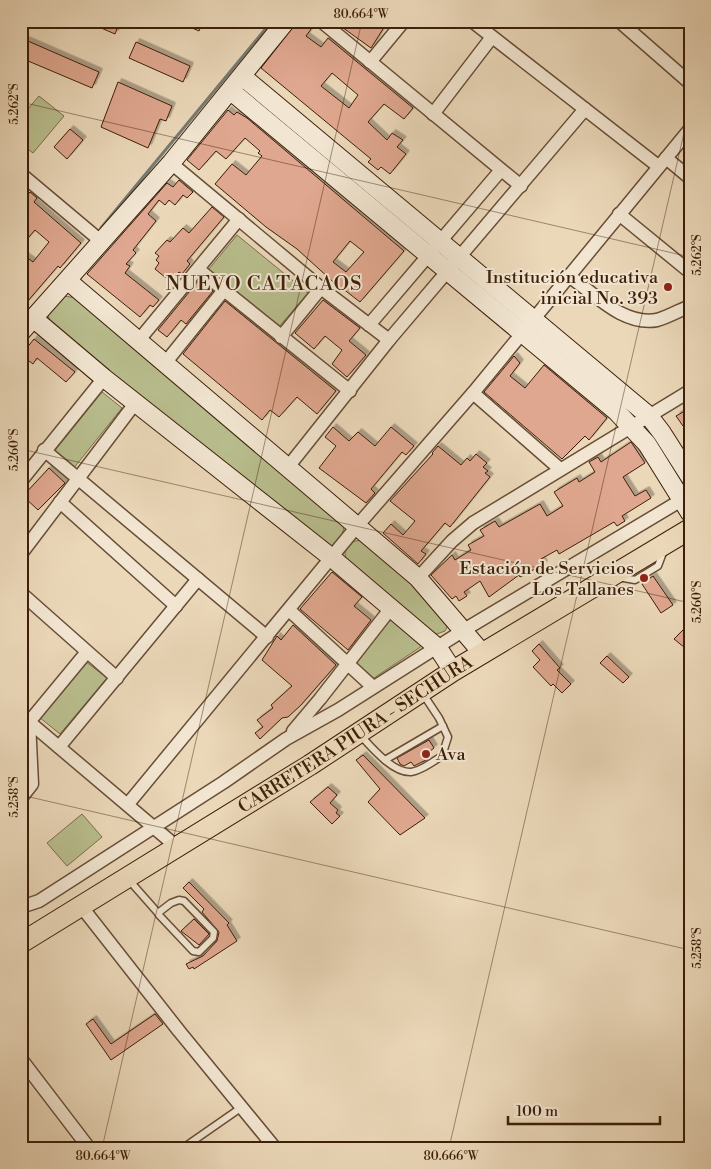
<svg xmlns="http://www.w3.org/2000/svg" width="711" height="1169" font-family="'Libre Bodoni',serif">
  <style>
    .green { fill: #b9be8e; stroke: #7b6e4c }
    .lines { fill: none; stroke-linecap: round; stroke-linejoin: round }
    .stream { stroke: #767b73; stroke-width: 3 }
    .building { fill: #dfa78f; stroke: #3d1f0a; fill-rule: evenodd; filter: url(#shadow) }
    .lane-casing { stroke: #684d36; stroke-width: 9 }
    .street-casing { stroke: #684d36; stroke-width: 15 }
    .secondary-casing { stroke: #3d1f0a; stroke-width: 20 }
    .primary-casing { stroke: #3d1f0a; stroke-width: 22 }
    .lane { stroke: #f2e6d2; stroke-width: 6 }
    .street { stroke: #f2e6d2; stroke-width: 12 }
    .secondary { stroke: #f2e6d2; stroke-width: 18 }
    .primary { stroke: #ebd8b9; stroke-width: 20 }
    .ticks { fill: none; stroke: #3d1f0a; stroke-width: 1; stroke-opacity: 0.45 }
    .poi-dot { fill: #8f2418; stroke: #f2e6d2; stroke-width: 2 }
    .labels { text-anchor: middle; stroke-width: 4; stroke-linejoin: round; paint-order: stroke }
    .poi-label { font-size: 18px; fill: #3d1f0a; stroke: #f2e6d2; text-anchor: end }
    .street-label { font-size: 18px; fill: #3d1f0a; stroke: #f2e6d2 }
    .quarter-label { font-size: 20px; letter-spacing: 1px; fill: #3d1f0a; stroke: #f2e6d2 }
    .neatline { fill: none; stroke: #3d1f0a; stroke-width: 2 }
    .ticks-label { font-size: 12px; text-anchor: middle; fill: #3d1f0a }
  </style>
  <defs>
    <filter id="shadow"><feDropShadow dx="3.5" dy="-3.5" stdDeviation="0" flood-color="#0004"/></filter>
  </defs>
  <rect width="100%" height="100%" fill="#ebd8b9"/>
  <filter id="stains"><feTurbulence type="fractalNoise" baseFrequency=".004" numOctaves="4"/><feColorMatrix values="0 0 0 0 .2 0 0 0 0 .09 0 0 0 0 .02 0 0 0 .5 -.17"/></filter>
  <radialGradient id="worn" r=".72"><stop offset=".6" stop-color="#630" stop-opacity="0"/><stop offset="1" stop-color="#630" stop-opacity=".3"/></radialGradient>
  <g class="green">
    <polygon points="39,96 64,116 33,153 21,144 21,117"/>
    <polygon points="237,235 308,293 278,328 208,270"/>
    <polygon points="64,296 77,298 337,519 344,527 341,538 331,546 322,543 140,395 52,326 47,313"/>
    <polygon points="102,392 122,408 73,469 53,453"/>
    <polygon points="365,540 447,615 449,623 445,631 437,634 430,631 346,561 345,553 348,545 355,541"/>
    <polygon points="388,616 422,646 371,680 352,662"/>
    <polygon points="85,661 107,678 60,734 39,717"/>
    <polygon points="82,814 102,837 67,866 47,843"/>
  </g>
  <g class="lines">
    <polyline class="stream" points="101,228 272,21"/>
  </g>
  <g class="building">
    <polygon points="85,21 120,21 115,34"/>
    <polygon points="176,21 203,21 199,31"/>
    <path d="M298,21H313L314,25L306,36L321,47L328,38L413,108L404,119L384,104L368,122L387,140L392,133L403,140L397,147L406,154L390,174L381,167L378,170L368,162L371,159L261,68ZM332,73L358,95L349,108L321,86Z"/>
    <polygon points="342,21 388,21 371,48 339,25"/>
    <polygon points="21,38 99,72 92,88 21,58"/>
    <polygon points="136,42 190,66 183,82 129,58"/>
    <polygon points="118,82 172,106 166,121 160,119 148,148 101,127"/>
    <path d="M228,110L234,115L237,112L247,118L404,251L360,302L342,288L341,289L297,249L266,227L215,184L232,164L246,175L262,156L258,153L260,151L245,138L226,159L216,151L199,170L187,160ZM350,241L364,252L346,272L333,262Z"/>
    <polygon points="70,129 83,140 67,159 54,147"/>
    <polygon points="179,180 193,192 187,198 183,195 175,205 169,200 165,205 159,200 148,214 156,221 133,250 136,253 126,264 130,266 125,273 159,300 153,307 150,305 140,317 87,274 167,183 173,187"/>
    <polygon points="30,192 37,198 34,202 81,243 60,268 58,266 21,309 21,253 33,262 49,242 35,230 21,246 21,203"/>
    <polygon points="212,207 224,217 187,261 190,264 182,274 179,272 171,282 155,269 159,263 156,260 159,256 155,253 167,240 170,242 183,228 189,233"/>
    <polygon points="199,280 213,291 186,324 181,320 167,337 158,330"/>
    <polygon points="323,300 360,328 349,341 366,355 347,377 332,364 342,350 325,336 314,349 295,333"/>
    <polygon points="225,301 336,391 317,414 297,397 279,417 270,410 262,420 183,354"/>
    <polygon points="34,339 75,372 66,382 37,358 33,364 21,355"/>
    <polygon points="514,356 520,363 510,376 525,388 544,365 607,418 589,440 585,436 562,459 484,392"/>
    <polygon points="690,408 690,422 683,426 676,416"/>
    <polygon points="333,427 349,441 358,432 375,446 391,427 414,446 406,455 402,452 387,470 371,489 375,493 366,503 319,468 336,446 325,437"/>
    <polygon points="631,442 645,463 623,477 635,496 646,490 651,498 622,516 625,521 617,526 614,522 559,554 557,550 541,559 544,564 520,577 519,575 489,597 480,581 464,592 467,596 459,601 456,596 452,599 431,575 452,555 455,560 471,550 468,545 484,536 480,530 495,521 499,527 540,504 547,516 563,506 554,492 577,478 579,482 595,472 589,462 598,457 601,462"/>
    <polygon points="438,446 461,465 467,458 470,461 476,454 487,463 483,467 488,471 485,473 490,477 450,527 445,523 421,551 426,554 418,564 383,533 391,524 403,535 415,521 390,501 433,454 432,453"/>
    <polygon points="49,468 65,483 38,510 23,496"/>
    <polygon points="332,572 362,597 354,606 371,620 348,650 300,609"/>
    <polygon points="653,576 673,605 661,613 642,584"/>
    <polygon points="293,625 336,665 301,705 288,717 282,718 260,739 255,733 263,727 257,720 273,708 271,705 292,686 262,660 277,636 281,640"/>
    <polygon points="684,629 690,635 690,652 674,639"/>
    <polygon points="539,644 560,668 557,670 571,684 562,693 553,684 551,686 533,667 540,660 532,651"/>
    <polygon points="607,656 629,677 623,683 600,663"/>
    <polygon points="429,740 434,748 425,755 428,759 414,766 411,762 404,766 400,764 397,758"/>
    <polygon points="363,755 425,818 400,835 368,802 380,789 356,760"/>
    <polygon points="328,787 337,795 330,803 338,810 336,813 340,816 332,824 310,802"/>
    <polygon points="189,882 229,923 227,925 237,941 194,969 193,967 189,969 186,964 203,956 217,941 219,932 202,912 204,909 183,888"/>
    <polygon points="194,919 209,934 199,945 181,931"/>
    <polygon points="155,1014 163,1024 111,1060 86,1024 93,1019 111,1044"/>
  </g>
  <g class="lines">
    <defs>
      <g id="lane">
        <polyline points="618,577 635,580 658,566 664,550"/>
        <path d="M361,736C372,748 393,773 411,772C421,771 434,761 442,756L448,737L439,718L423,694"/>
        <polyline points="385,760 443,726"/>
        <polyline points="128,879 158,913"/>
        <polygon points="179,900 184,901 214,932 213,938 199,952 193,951 159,915 158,913 171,903"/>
        <polyline points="183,1148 242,1107"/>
      </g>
      <g id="street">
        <polyline points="321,21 521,186"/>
        <polyline points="472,21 658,166"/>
        <polyline points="619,21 690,83"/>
        <polyline points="370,62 404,21"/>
        <polyline points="433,114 492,37"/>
        <polyline points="666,158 690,178"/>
        <polyline points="171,163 321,288 389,340"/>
        <polyline points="21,174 102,242"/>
        <polyline points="619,214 690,272"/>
        <polyline points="199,270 350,391"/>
        <path d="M569,276C595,294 623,326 657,320C668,317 680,310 690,306"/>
        <polyline points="369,325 501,170"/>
        <polyline points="281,337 321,288"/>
        <polyline points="139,340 239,219"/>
        <polyline points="166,362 224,290"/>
        <polyline points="473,393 560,469"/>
        <polyline points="44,450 267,637"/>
        <polyline points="288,467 389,340 585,109"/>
        <polyline points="21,481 104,378"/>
        <polyline points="60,502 176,606"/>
        <polyline points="21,554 136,402"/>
        <polyline points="418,578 452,541 473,523 690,391"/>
        <polyline points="21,593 117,678"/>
        <polyline points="289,610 373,687"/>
        <polyline points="21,715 177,847"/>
        <polyline points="293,731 320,699 391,608"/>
        <polyline points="59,747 198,579"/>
        <polyline points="21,798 32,784 29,722 86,653"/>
        <polyline points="128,804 358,525 473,393 690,129"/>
        <polyline points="81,906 179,1031 275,1148"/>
        <polyline points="21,907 39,901 224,782 286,739 338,710 464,630 690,495"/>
        <polyline points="21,1059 89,1148"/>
      </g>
      <g id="secondary">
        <polyline points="243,77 649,416 662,433 690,477"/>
        <polyline points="231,91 616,411 647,444 690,513"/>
        <polyline points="68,281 418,578 483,654"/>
        <polyline points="33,318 104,378 332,558 438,648 453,671"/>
        <polyline points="21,332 171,163 286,21"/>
      </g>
      <g id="primary">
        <path id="s1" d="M21,943L310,765L453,671L690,529"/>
      </g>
    </defs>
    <use href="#lane" class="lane-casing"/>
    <use href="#street" class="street-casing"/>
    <use href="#secondary" class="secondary-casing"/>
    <use href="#primary" class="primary-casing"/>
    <use href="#lane" class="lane"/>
    <use href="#street" class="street"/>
    <use href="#secondary" class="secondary"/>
    <use href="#primary" class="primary"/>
  </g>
  <path class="ticks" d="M21,102L690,257M21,449L690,603M21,795L690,950M21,1142L46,1148M102,1148L362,21M449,1148L690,107"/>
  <g class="poi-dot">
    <circle cx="668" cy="287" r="5"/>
    <circle cx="644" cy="578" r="5"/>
    <circle cx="426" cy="754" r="5"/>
  </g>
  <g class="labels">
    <g class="poi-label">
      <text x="658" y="283">Institución educativa<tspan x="658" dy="21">inicial No. 393</tspan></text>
      <text x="634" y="574">Estación de Servicios<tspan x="634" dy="21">Los Tallanes</tspan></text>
      <text x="436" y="760" text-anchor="start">Ava</text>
    </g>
    <g class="street-label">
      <text dy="6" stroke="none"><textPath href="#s1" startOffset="394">CARRETERA PIURA - SECHURA</textPath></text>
    </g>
    <g class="quarter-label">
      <text x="264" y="290">NUEVO CATACAOS</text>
    </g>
  </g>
  <rect width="711" height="1169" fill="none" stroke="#ebd8b9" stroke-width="55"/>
  <path d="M508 1116v8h152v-8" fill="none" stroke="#3d1f0a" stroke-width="2.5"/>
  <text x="516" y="1116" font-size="15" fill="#3d1f0a" stroke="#f2e6d2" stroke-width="4" paint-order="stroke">100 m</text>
  <rect x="28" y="28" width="656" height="1114" class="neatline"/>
  <g class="ticks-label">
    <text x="361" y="18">80.664°W</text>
    <text transform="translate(14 104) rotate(-90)" y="4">5.262°S</text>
    <text transform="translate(697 255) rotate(-90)" y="4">5.262°S</text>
    <text transform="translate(14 450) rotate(-90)" y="4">5.260°S</text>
    <text transform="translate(697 602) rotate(-90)" y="4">5.260°S</text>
    <text transform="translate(14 797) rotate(-90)" y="4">5.258°S</text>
    <text transform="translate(697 948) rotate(-90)" y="4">5.258°S</text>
    <text x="103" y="1160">80.664°W</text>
    <text x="451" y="1160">80.666°W</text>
  </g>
  <rect width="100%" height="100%" filter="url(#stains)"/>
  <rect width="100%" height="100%" fill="url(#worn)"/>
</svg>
